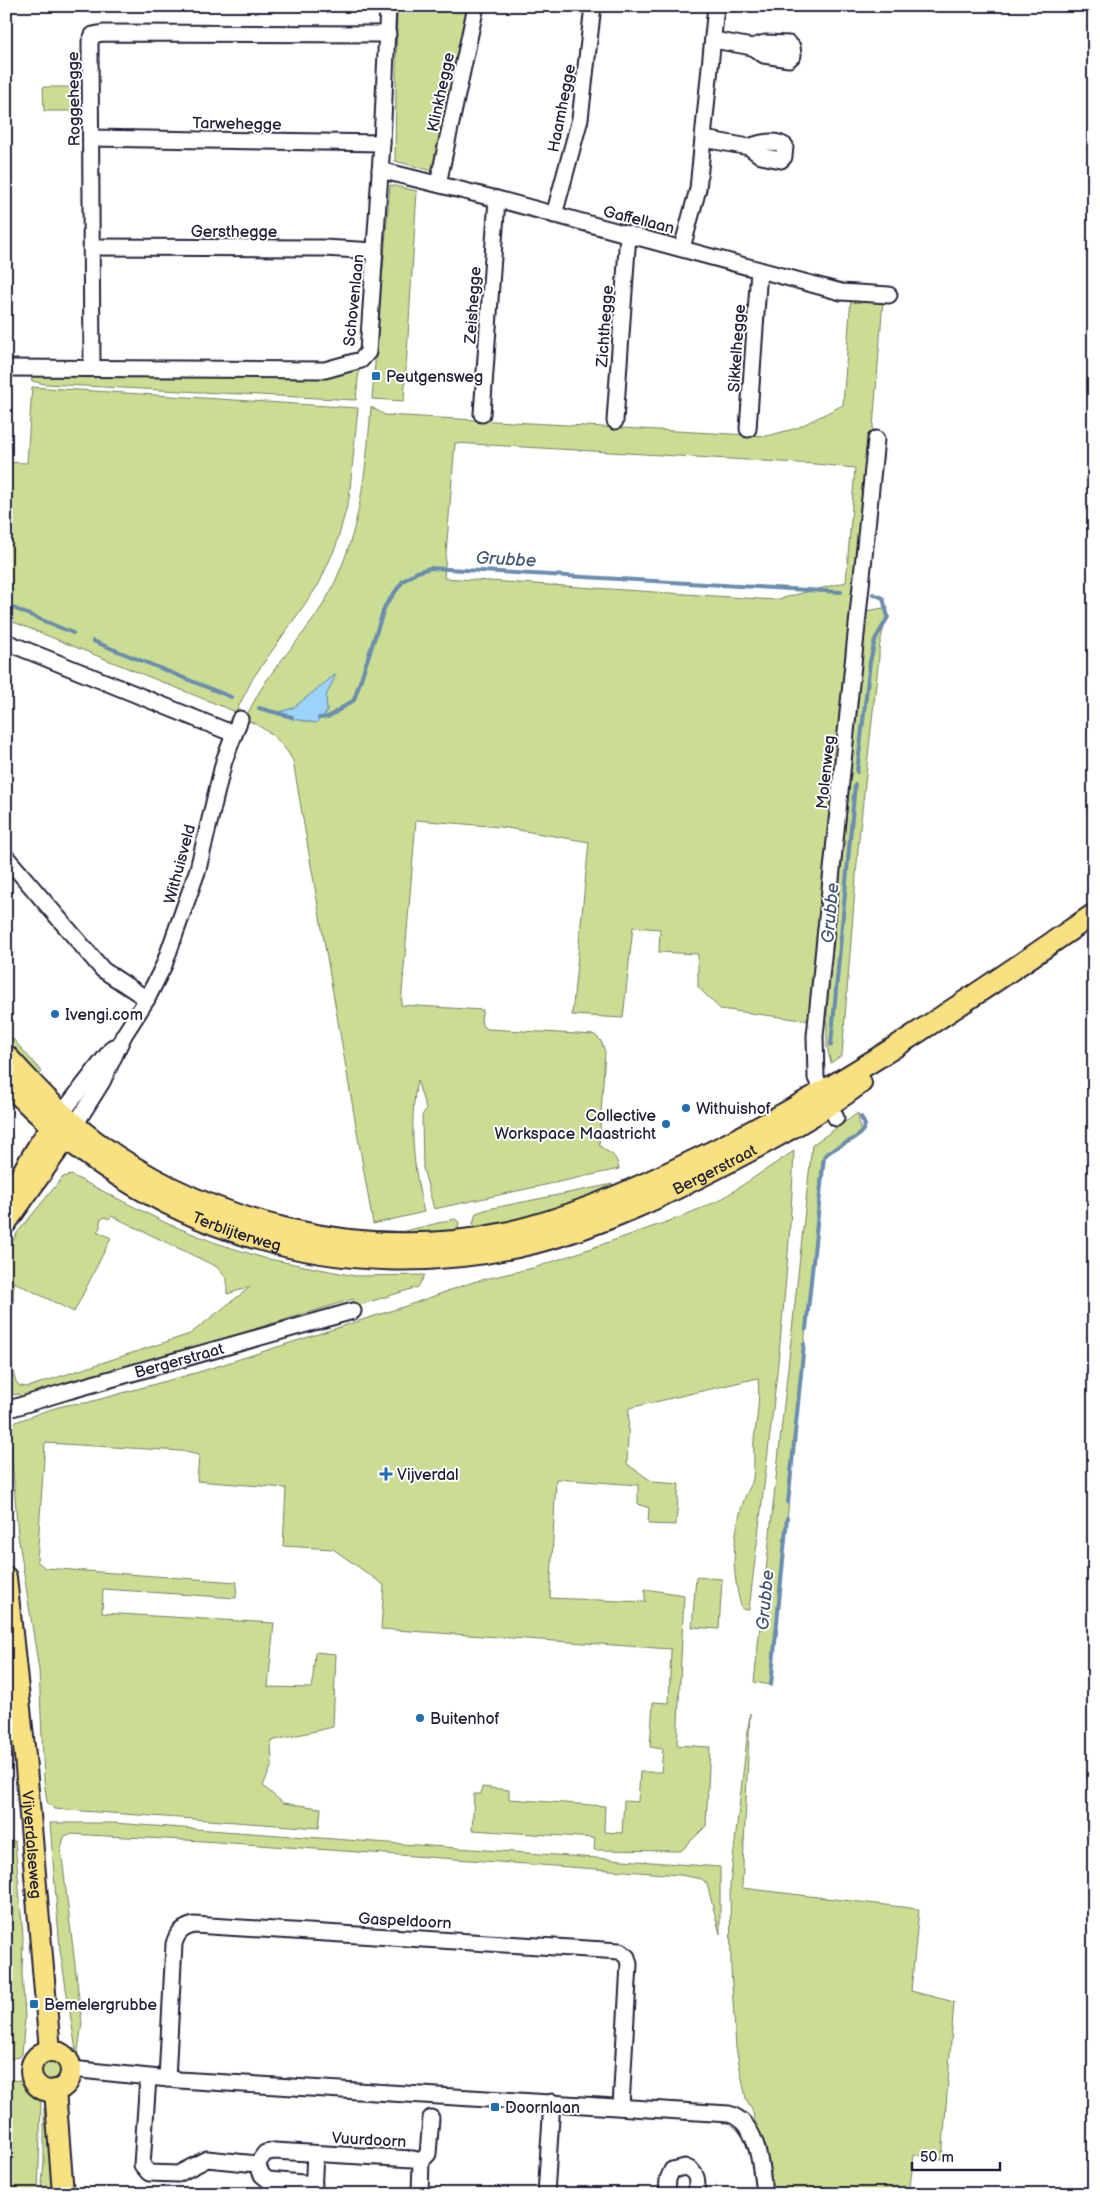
<svg xmlns="http://www.w3.org/2000/svg" width="1100" height="2200" font-family="'Balsamiq Sans',sans-serif">
  <style>
    .green { fill: #cadd92; stroke: #768066; fill-rule: evenodd }
    .water { fill: #9bd3fb; stroke: #6b8cae }
    .lines { fill: none; stroke-linecap: round; stroke-linejoin: round }
    .stream { stroke: #6b8cae; stroke-width: 4 }
    .minor-casing { stroke: #22223b; stroke-width: 19 }
    .major-casing { stroke: #22223b; stroke-width: 24 }
    .minor { stroke: #fff; stroke-width: 15 }
    .major { stroke: #f9e181; stroke-width: 20 }
    .poi-dot { fill: #1f6fb2; stroke: #fff; stroke-width: 2 }
    .labels { text-anchor: middle; stroke-width: 4; stroke-linejoin: round; paint-order: stroke }
    .street-label { font-size: 16px; fill: #22223b; stroke: #fff }
    .poi-label { font-size: 16px; fill: #22223b; stroke: #fff; text-anchor: start }
    .water-label { font-size: 18px; font-style: italic; fill: #465775; stroke: #fff }
  </style>
  <rect width="100%" height="100%" fill="#fff"/>
  <filter id="ink" filterUnits="userSpaceOnUse"><feTurbulence type="fractalNoise" baseFrequency=".02" numOctaves="2"/><feDisplacementMap in="SourceGraphic" scale="10" xChannelSelector="R" yChannelSelector="G"/><feConvolveMatrix kernelMatrix="1 2 1 2 8 2 1 2 1" color-interpolation-filters="sRGB"/></filter>
  <g filter="url(#ink)">
    <g class="green">
      <polygon points="397,6 470,6 437,167 433,171 395,161"/>
      <polygon points="43,87 74,87 74,111 44,111"/>
      <polygon points="390,185 417,191 404,401 372,399"/>
      <path d="M851,297L883,300L870,466L810,1021L720,1009L698,987V954L659,952L660,929L633,927L623,1018L572,1015L589,842L501,827L416,820L401,1005L483,1010L481,1018L482,1026L488,1029L595,1035L601,1041L605,1052L599,1145C611,1156 615,1151 619,1169L434,1209L423,1168L422,1116L426,1109L417,1080C409,1125 413,1167 424,1212L373,1224L293,761C282,740 267,729 245,719C250,709 255,699 261,689C282,655 312,628 330,592C360,534 366,472 371,407L385,415L767,436L797,428L843,405ZM455,443L815,464L855,468L846,582L775,600L444,578ZM335,675L326,696L327,712L316,723L293,719L280,712L293,708Z"/>
      <polygon points="359,369 356,400 45,384 32,381 31,374 321,375"/>
      <polygon points="32,387 358,408 349,499 336,546 319,584 253,678 236,712 6,619 6,462 27,463"/>
      <path d="M888,607C887,625 878,639 879,657L859,838L842,1055L831,1063L827,1047V1006L867,611Z"/>
      <polygon points="6,1031 42,1072 36,1078 6,1045"/>
      <polygon points="858,1113 861,1136 835,1148 822,1161 771,1685 754,1682 812,1145"/>
      <path d="M794,1151C788,1305 767,1458 749,1610L742,1609C731,1573 732,1538 743,1503C745,1494 752,1486 753,1478C755,1465 753,1452 754,1439C757,1419 760,1399 758,1378L629,1408L627,1464L653,1482L679,1484L676,1525L648,1524L649,1508L638,1504V1485L556,1479L550,1598L645,1602V1589L684,1595L677,1745L710,1747L706,1826L681,1851L594,1850L595,1838L472,1830L474,1794H481L482,1787L509,1790V1799L605,1806L604,1832L622,1833L624,1801L638,1802L640,1772H661L663,1749L650,1747L653,1702L669,1703L671,1649L381,1629L384,1585L333,1549L283,1546L286,1488L197,1481L199,1455L181,1451L45,1443L37,1561L45,1568L237,1582L236,1598L103,1589L102,1613L274,1623L268,1687L312,1688L315,1652L336,1654L333,1727L271,1741L272,1765L263,1786L283,1803L321,1808L319,1828L54,1809L47,1802L44,1781L39,1670L18,1535L10,1433L13,1423C36,1415 60,1403 86,1403L199,1372L409,1305L473,1282L537,1267L678,1218L720,1200Z"/>
      <path d="M71,1175L166,1223L216,1243L264,1258L355,1276L425,1275L418,1287L356,1306L353,1299L97,1377L20,1397L19,1394L10,1395L6,1387V1254L17,1233L63,1177ZM112,1216L217,1267L227,1279V1294L250,1287L190,1334L28,1387L20,1386C8,1378 12,1335 10,1321H12L14,1282L74,1312L111,1238L97,1231L100,1228V1220L105,1217L109,1219Z"/>
      <polygon points="613,1184 615,1189 527,1220 477,1228 473,1224 476,1213 488,1209"/>
      <polygon points="455,1219 459,1222 458,1230 392,1234"/>
      <polygon points="696,1577 722,1579 719,1629 692,1627"/>
      <polygon points="750,1713 742,1888 919,1909 911,1991 954,2002 942,2159 914,2155 909,2194 771,2194 759,2138 752,2109 746,2099 736,2048 731,1970 730,1885"/>
      <polygon points="50,1823 113,1823 720,1867 720,1934 707,1884 702,1879 680,1875 203,1841 69,1834 64,1837 61,1849 82,2023 77,2057 60,1950"/>
      <polygon points="6,1840 15,1841 23,1937 22,1974 25,2016 22,2054 20,2057 6,2059"/>
      <circle cx="51" cy="2070" r="14"/>
      <polygon points="6,2079 20,2081 37,2096 41,2103 38,2194 6,2194"/>
      <polygon points="44,2108 46,2108 49,2125 52,2194 41,2194 44,2162"/>
    </g>
    <polygon class="water" points="336,674 326,696 327,712 316,723 293,719 279,712 293,708"/>
    <g class="lines">
      <g class="stream">
        <polyline points="6,605 73,633"/>
        <polyline points="93,641 231,697"/>
        <polyline points="259,708 292,717"/>
        <polyline points="319,718 328,717 354,700 385,606 403,581 417,572 430,568 841,592"/>
        <polyline points="857,772 870,662 875,640 888,617 883,598 873,594"/>
        <polyline points="831,1045 855,784"/>
        <path d="M806,1329L824,1157C835,1143 860,1143 865,1125L861,1117"/>
        <polyline points="788,1503 804,1344"/>
        <polyline points="771,1685 787,1518"/>
      </g>
      <defs>
        <g id="minor">
          <polyline points="714,40 752,47 764,55 789,59 793,55 792,47 789,44 765,43 752,47"/>
          <polyline points="91,138 382,143"/>
          <path d="M704,139L749,147L761,156L781,160L784,157L785,146C775,139 759,143 749,147"/>
          <polyline points="380,170 497,199 841,292 889,295"/>
          <polyline points="438,184 476,6"/>
          <polyline points="554,215 580,119 593,6"/>
          <polyline points="92,247 324,248 375,251"/>
          <polyline points="682,248 698,189 716,6"/>
          <polyline points="6,368 325,370 361,360 368,352 382,143 388,6"/>
          <polyline points="92,368 90,42 93,35 103,33 388,34"/>
          <polyline points="482,414 497,199"/>
          <polyline points="615,421 628,234"/>
          <polyline points="748,429 759,270"/>
          <polyline points="6,642 234,734"/>
          <polyline points="6,857 103,970 147,999"/>
          <polyline points="62,1113 113,1047"/>
          <polyline points="836,1118 816,1078 815,1036 876,439"/>
          <polyline points="75,1125 102,1082 124,1035 147,999 164,965 198,869 224,761 240,719"/>
          <path id="s1" d="M6,1410L68,1391L353,1311"/>
          <path d="M71,2069L179,2080L729,2114C759,2123 761,2168 764,2194"/>
          <polyline points="148,2078 142,2165 149,2173 178,2174 207,2159 257,2164 265,2153 274,2151 413,2159 421,2161 420,2194"/>
          <path d="M167,2079L174,1944C177,1933 182,1928 194,1925L620,1951L627,1957L629,1964L621,2106"/>
          <polyline points="421,2161 428,2154 431,2118"/>
          <polyline points="257,2164 262,2175 268,2180 314,2184"/>
          <polyline points="313,2192 315,2154"/>
          <polyline points="546,2194 552,2102"/>
          <path d="M667,2194L668,2179L672,2170L685,2167C698,2172 698,2181 696,2194"/>
        </g>
        <g id="major">
          <path d="M6,1055C34,1086 62,1116 95,1141C209,1225 366,1263 505,1233C566,1219 622,1195 678,1168C826,1099 959,1006 1094,914"/>
          <path id="s2" d="M6,1082C143,1229 338,1292 534,1243C602,1226 665,1195 727,1163C773,1139 820,1114 861,1083"/>
          <polyline points="6,1200 40,1143 59,1117"/>
          <polyline points="6,1223 73,1128"/>
          <path id="s3" d="M6,1577L25,1756L50,2051"/>
          <circle cx="51" cy="2071" r="20"/>
          <polyline points="55,2090 63,2194"/>
        </g>
      </defs>
      <use href="#minor" class="minor-casing"/>
      <use href="#major" class="major-casing"/>
      <use href="#minor" class="minor"/>
      <use href="#major" class="major"/>
    </g>
  </g>
  <g class="poi-dot">
    <rect x="371" y="371" width="10" height="10" rx="2.5"/>
    <circle cx="55" cy="1014" r="5"/>
    <circle cx="686" cy="1108" r="5"/>
    <circle cx="666" cy="1124" r="5"/>
    <path d="M383.5 1466.5h5v5h5v5h-5v5h-5v-5h-5v-5h5z"/>
    <circle cx="420" cy="1718" r="5"/>
    <rect x="29" y="1999" width="10" height="10" rx="2.5"/>
    <rect x="490" y="2102" width="10" height="10" rx="2.5"/>
  </g>
  <g class="labels">
    <g class="street-label">
      <text transform="translate(440 92) rotate(-78)" y="6">Klinkhegge</text>
      <text transform="translate(73 99) rotate(-91)" y="6">Roggehegge</text>
      <text transform="translate(561 108) rotate(-79)" y="6">Haamhegge</text>
      <text transform="translate(237 123) rotate(1)" y="6">Tarwehegge</text>
      <text transform="translate(639 219) rotate(14)" y="6">Gaffellaan</text>
      <text x="234" y="237">Gersthegge</text>
      <text transform="translate(353 300) rotate(-84)" y="6">Schovenlaan</text>
      <text transform="translate(472 305) rotate(-86)" y="6">Zeishegge</text>
      <text transform="translate(604 326) rotate(-86)" y="6">Zichthegge</text>
      <text transform="translate(736 348) rotate(-86)" y="6">Sikkelhegge</text>
      <text transform="translate(825 772) rotate(-84)" y="6">Molenweg</text>
      <text transform="translate(179 864) rotate(-75)" y="6">Withuisveld</text>
      <text dy="6" stroke="none"><textPath href="#s2" startOffset="775">Bergerstraat</textPath></text>
      <text dy="6" stroke="none"><textPath href="#s2" startOffset="278">Terblijterweg</textPath></text>
      <text dy="6" stroke="none"><textPath href="#s1" startOffset="180">Bergerstraat</textPath></text>
      <text dy="6" stroke="none"><textPath href="#s3" startOffset="269">Vijverdalseweg</textPath></text>
      <text transform="translate(405 1920) rotate(3)" y="6">Gaspeldoorn</text>
      <text transform="translate(369 2139) rotate(3)" y="6">Vuurdoorn</text>
    </g>
    <g class="poi-label">
      <text x="386" y="382">Peutgensweg</text>
      <text x="65" y="1020">Ivengi.com</text>
      <text x="696" y="1114">Withuishof</text>
      <text x="656" y="1121" text-anchor="end">Collective<tspan x="656" dy="18">Workspace Maastricht</tspan></text>
      <text x="397" y="1480">Vijverdal</text>
      <text x="430" y="1724">Buitenhof</text>
      <text x="44" y="2010">Bemelergrubbe</text>
      <text x="505" y="2113">Doornlaan</text>
    </g>
    <g class="water-label">
      <text transform="translate(506 559) rotate(3)" y="6">Grubbe</text>
      <text transform="translate(830 913) rotate(-85)" y="6">Grubbe</text>
      <text transform="translate(765 1600) rotate(-85)" y="6">Grubbe</text>
    </g>
  </g>
  <rect width="1100" height="2200" fill="none" stroke="#fff" stroke-width="25"/>
  <rect x="12" y="12" width="1075" height="2175" fill="none" stroke="#22223b" stroke-width="2" filter="url(#ink)"/>
  <path d="M912 2162v8h88v-8" fill="none" stroke="#22223b" stroke-width="2.5"/>
  <text x="920" y="2162" font-size="15" fill="#22223b" stroke="#ffffff" stroke-width="4" paint-order="stroke">50 m</text>
</svg>
